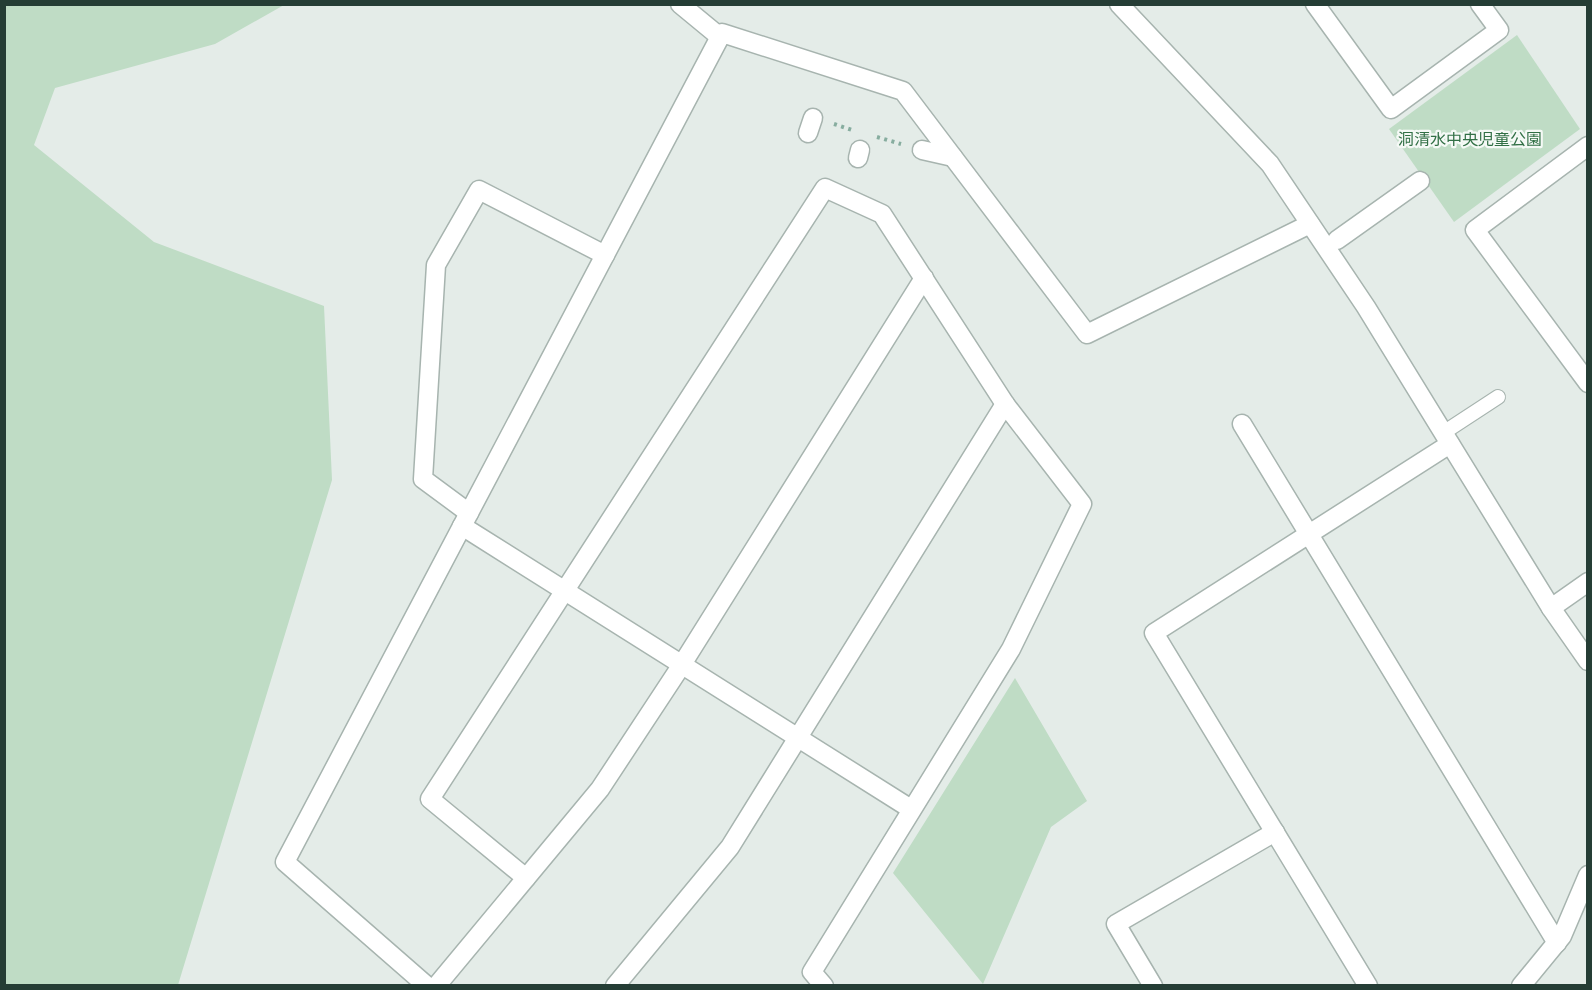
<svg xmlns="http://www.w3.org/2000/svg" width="1592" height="990" font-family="'Asap Condensed','Noto Sans JP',sans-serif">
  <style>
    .green { fill: #bfdcc5 }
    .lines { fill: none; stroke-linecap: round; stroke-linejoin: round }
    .service-casing { stroke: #a7b4af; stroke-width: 16 }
    .pedestrian-casing { stroke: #a7b4af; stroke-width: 21 }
    .minor-casing { stroke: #a7b4af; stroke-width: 21 }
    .tertiary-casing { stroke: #a7b4af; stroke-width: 21 }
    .path { stroke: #87ad9f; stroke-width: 4; stroke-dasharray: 3 4.5; stroke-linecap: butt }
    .service { stroke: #fff; stroke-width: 14 }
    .pedestrian { stroke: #fff; stroke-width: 18 }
    .minor { stroke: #fff; stroke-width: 18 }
    .tertiary { stroke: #fff; stroke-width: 18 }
    .labels { text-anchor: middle; stroke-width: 4.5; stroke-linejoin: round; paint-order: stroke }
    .park-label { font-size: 16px; fill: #327046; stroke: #f5f9f6 }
  </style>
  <rect width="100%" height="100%" fill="#e4ece8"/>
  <g class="green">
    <polygon points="5,4 284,5 215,44 55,88 34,145 154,242 324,306 332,480 178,985 5,985"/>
    <polygon points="1517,35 1580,129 1454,222 1389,129"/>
    <polygon points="1015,678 1087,801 1051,827 983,984 893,873"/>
  </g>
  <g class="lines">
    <defs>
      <polyline id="service" points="1443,433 1498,397"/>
      <g id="pedestrian">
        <polyline points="808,133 813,118"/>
        <polyline points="922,150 953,157"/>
        <polyline points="858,158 860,150"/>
        <polyline points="1337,240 1420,181"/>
      </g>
      <g id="minor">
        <polyline points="680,4 720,37"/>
        <polyline points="1315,4 1391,109 1499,30 1480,4"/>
        <polyline points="1588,146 1475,230 1588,383"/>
        <polyline points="1242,424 1557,943"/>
        <polyline points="469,513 423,479 436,265 479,190 605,255"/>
        <polyline points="462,526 911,809"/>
        <polyline points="1551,608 1588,582"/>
        <polyline points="526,878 430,799 825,188 882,214 1005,404 1082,504 1011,649 812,972 824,986"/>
        <polyline points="438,984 600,789 681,666 924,278"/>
        <polyline points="427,986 285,862 722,33 903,91 1087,334 1310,224"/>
        <polyline points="615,986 730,847 1005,404"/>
        <polyline points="1153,986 1116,924 1275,832"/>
        <polyline points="1368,986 1154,633 1450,444"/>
        <polyline points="1521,986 1562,936 1588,875"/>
      </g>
      <polyline id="tertiary" points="1119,4 1270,164 1366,307 1551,608 1588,661"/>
    </defs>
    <use href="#service" class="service-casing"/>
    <use href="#pedestrian" class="pedestrian-casing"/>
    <use href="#minor" class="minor-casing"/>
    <use href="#tertiary" class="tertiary-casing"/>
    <g class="path">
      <polyline points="834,124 852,130"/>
      <polyline points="877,137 901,144"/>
    </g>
    <use href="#service" class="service"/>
    <use href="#pedestrian" class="pedestrian"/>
    <use href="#minor" class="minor"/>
    <use href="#tertiary" class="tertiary"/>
  </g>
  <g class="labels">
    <g class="park-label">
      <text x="1470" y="145">洞清水中央児童公園</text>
    </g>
  </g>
  <rect width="1592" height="990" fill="none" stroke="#253d35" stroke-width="12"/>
</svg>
